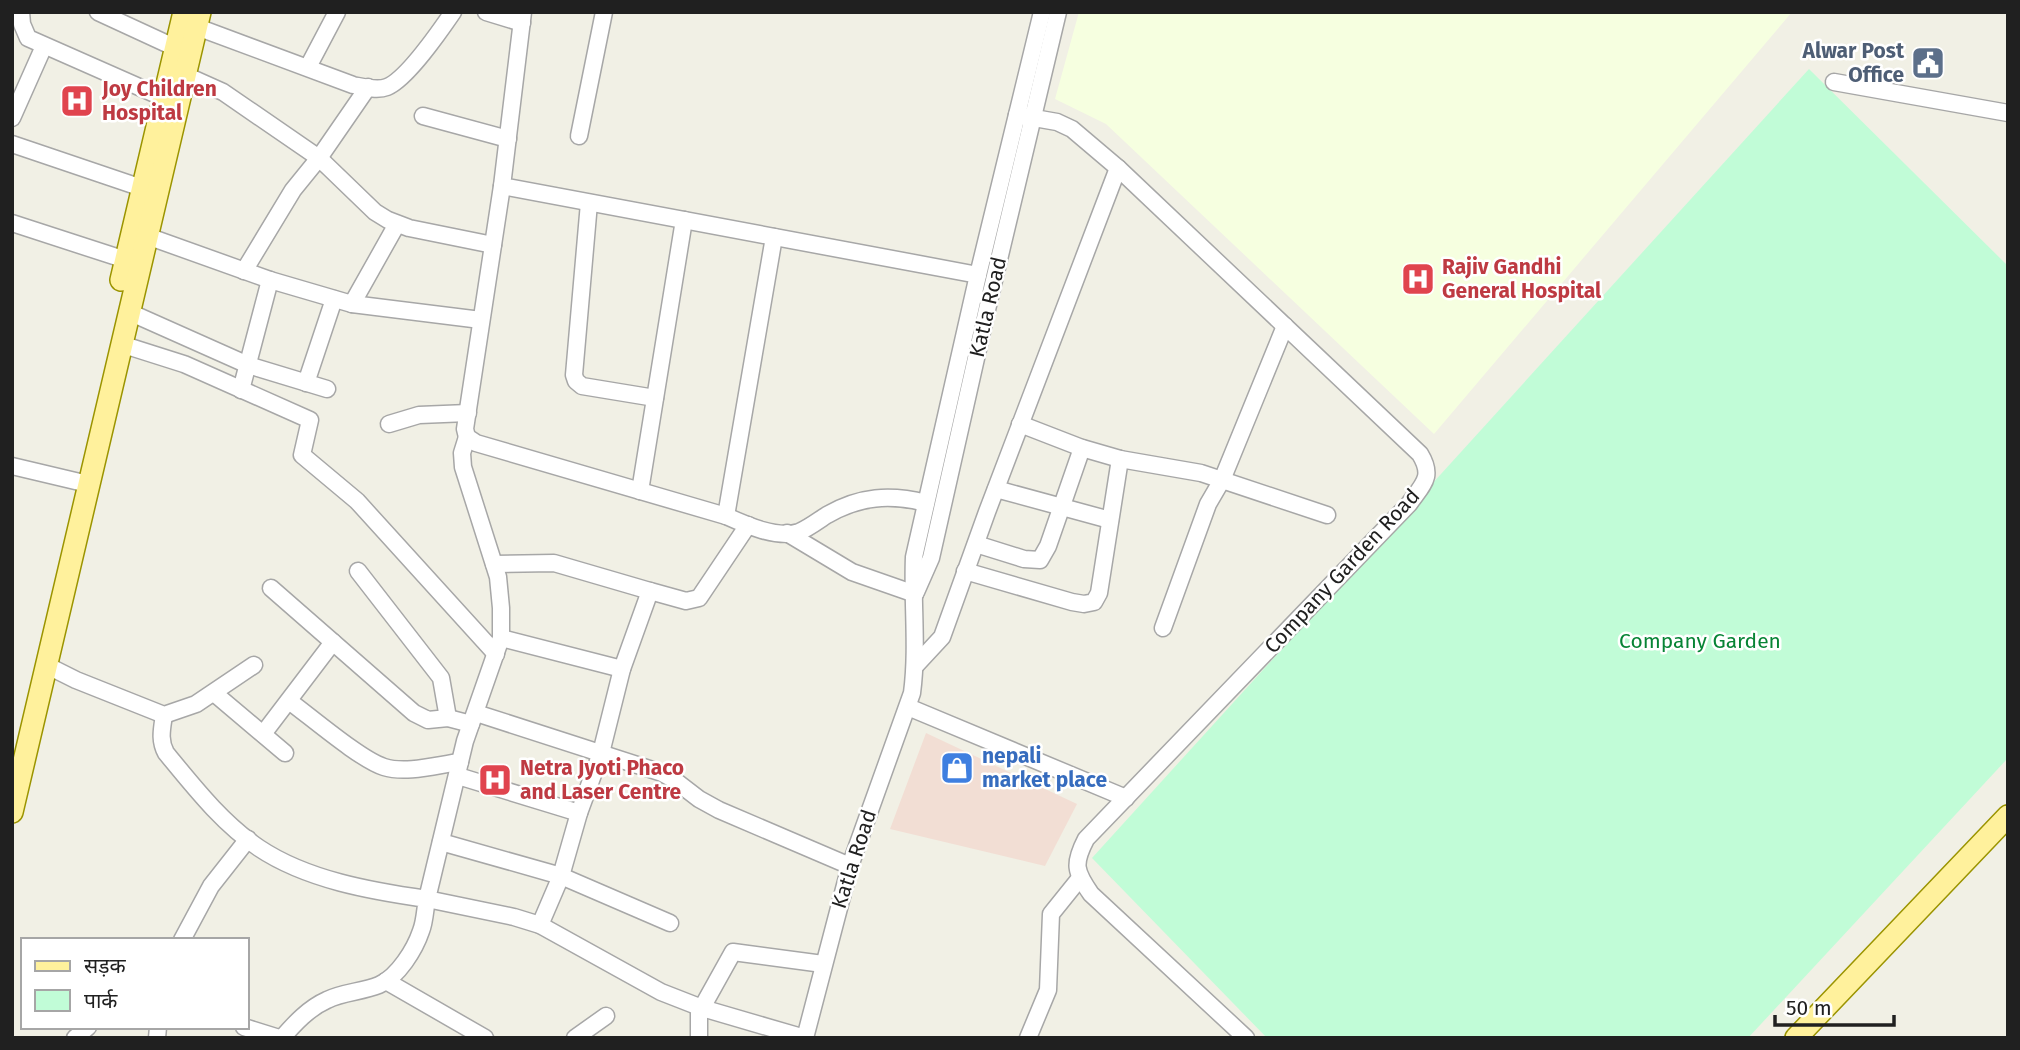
<svg xmlns="http://www.w3.org/2000/svg" width="2020" height="1050" font-family="'Fira Sans','Noto Sans Devanagari',sans-serif">
  <style>
    .commercial { fill: #f2ded4 }
    .education { fill: #f6ffe0 }
    .park { fill: #c1fcd7 }
    .lines { fill: none; stroke-linecap: round; stroke-linejoin: round }
    .minor-casing { stroke: #a7a7a7; stroke-width: 19 }
    .major-casing { stroke: #9b9400; stroke-width: 24 }
    .minor { stroke: #fff; stroke-width: 16 }
    .major { stroke: #fff19c; stroke-width: 21 }
    .labels { text-anchor: middle; stroke-width: 5; stroke-linejoin: round; paint-order: stroke }
    .service-label { font-size: 21px; font-weight: bold; fill: #4e5e75; stroke: #fff; text-anchor: end }
    .health-label { font-size: 21px; font-weight: bold; fill: #be3a42; stroke: #fff; text-anchor: start }
    .street-label { font-size: 21px; fill: #202020; stroke: #fff }
    .park-label { font-size: 21px; fill: #078435; stroke: #fff }
    .shop-label { font-size: 21px; font-weight: bold; fill: #366cbe; stroke: #fff; text-anchor: start }
  </style>
  <rect width="100%" height="100%" fill="#f1f0e5"/>
  <polygon class="commercial" points="926,733 1077,804 1045,866 890,829"/>
  <polygon class="education" points="1079,12 1792,12 1434,434 1106,124 1055,99"/>
  <polygon class="park" points="1809,69 2008,266 2008,758 1748,1038 1267,1038 1092,858"/>
  <g class="lines">
    <defs>
      <g id="minor">
        <polyline points="21,12 22,24 28,38 164,98"/>
        <polyline points="98,12 176,48"/>
        <polyline points="486,12 522,23"/>
        <polyline points="523,12 502,186 978,275"/>
        <path d="M197,27L353,85C363,87 377,91 387,87C407,79 440,31 453,12"/>
        <polyline points="308,67 337,12"/>
        <polyline points="185,75 223,92 319,158 375,212 388,220 409,228 493,245"/>
        <polyline points="1834,82 2008,113"/>
        <path d="M1017,115L1057,122L1072,129L1118,168L1420,454C1434,477 1423,484 1409,504L1086,839C1073,864 1075,871 1091,894L1246,1038"/>
        <polyline points="423,116 508,139"/>
        <polyline points="12,118 44,46"/>
        <polyline points="579,136 604,12"/>
        <polyline points="12,144 142,188"/>
        <path d="M502,186L465,429L467,437L476,443L726,516C746,525 777,539 799,532C809,528 819,520 827,515C860,496 890,494 926,503"/>
        <polyline points="589,203 574,375 576,381 582,386 655,398"/>
        <polyline points="12,223 126,260"/>
        <polyline points="147,236 270,280 352,304 481,320"/>
        <polyline points="244,271 293,190 319,158 368,87"/>
        <polyline points="352,304 397,224"/>
        <polyline points="129,312 248,365 327,389"/>
        <polyline points="121,344 184,364 310,420 302,455 357,501 496,654"/>
        <polyline points="306,383 334,299"/>
        <polyline points="241,390 270,280"/>
        <polyline points="389,424 419,415 468,413"/>
        <polyline points="1020,424 1082,448 1120,459 1201,473 1327,515"/>
        <polyline points="467,437 462,453 463,467 498,577 501,608 501,638 465,741 427,899 514,917 540,925 661,992 702,1008 805,1038"/>
        <polyline points="12,466 88,484"/>
        <polyline points="996,489 1110,520"/>
        <polyline points="640,491 684,220"/>
        <polyline points="726,516 774,237"/>
        <polyline points="787,533 852,572 915,594"/>
        <polyline points="976,544 1024,559 1040,560 1048,546 1082,448"/>
        <polyline points="494,564 554,563 650,591"/>
        <polyline points="358,571 441,678 448,718"/>
        <polyline points="965,571 1072,602 1084,604 1094,602 1099,593 1120,459"/>
        <polyline points="271,588 414,713 428,720 448,718 471,724"/>
        <polyline points="916,592 931,558 986,314 1058,12"/>
        <polyline points="1163,628 1208,504 1222,480 1285,326"/>
        <polyline points="501,638 622,669"/>
        <polyline points="46,665 76,680 164,715 196,704 254,665"/>
        <polyline points="916,665 942,637 987,512 1118,168"/>
        <polyline points="214,693 285,753"/>
        <path d="M289,701C311,717 361,760 384,767C406,774 437,765 460,762"/>
        <polyline points="908,707 1126,798"/>
        <polyline points="476,713 662,773 673,779 699,799 719,810 850,866"/>
        <path d="M164,715C162,729 159,740 166,753C194,787 222,823 259,848C307,880 371,891 427,899C425,909 425,921 421,931C415,949 398,977 379,985C362,992 343,992 327,1000C309,1008 295,1023 282,1038"/>
        <polyline points="263,734 333,642"/>
        <polyline points="458,776 579,813"/>
        <polyline points="441,842 561,876 670,923"/>
        <polyline points="540,925 561,876 579,813 601,753 622,669 650,591 686,601 699,598 748,525"/>
        <polyline points="182,940 211,886 248,839"/>
        <polyline points="386,981 485,1038"/>
        <polyline points="244,1027 279,1038"/>
        <polyline points="75,1038 88,1027"/>
        <polyline points="157,1038 158,1027"/>
        <polyline points="575,1038 606,1016"/>
        <polyline points="699,1038 699,1013 733,952 823,964"/>
        <path d="M805,1038L850,866L912,693C918,648 912,602 914,557L978,275L1042,12"/>
        <polyline points="1028,1038 1048,990 1051,914 1080,878"/>
      </g>
      <g id="major">
        <polyline points="121,280 184,12"/>
        <polyline points="12,812 200,12"/>
        <polyline points="1796,1038 2008,816"/>
      </g>
    </defs>
    <use href="#minor" class="minor-casing"/>
    <use href="#major" class="major-casing"/>
    <use href="#minor" class="minor"/>
    <use href="#major" class="major"/>
  </g>
  <defs>
    <symbol id="civic-square" viewBox="-11 -11 22 22"><rect x="-9" y="-9" width="18" height="18" rx="4" fill="#5c6f8a" stroke="#fff"/><path d="M-.6-6.5H3V-4.5H.6V-3L4-1V1h2V6H-6V1h2V-1L-.6-3ZM-1.2 2.5V6h2.4V2.5Z" fill="#fff"/></symbol>
    <symbol id="hospital-square" viewBox="-11 -11 22 22"><rect x="-9" y="-9" width="18" height="18" rx="4" fill="#e0444e" stroke="#fff"/><path d="M-5-5h3v3.5h4V-5h3V5h-3V1.5h-4V5h-3Z" fill="#fff"/></symbol>
    <symbol id="shop-square" viewBox="-11 -11 22 22"><rect x="-9" y="-9" width="18" height="18" rx="4" fill="#3f7fe0" stroke="#fff"/><path d="M-5-2.5h2.3a2.7 3.5 0 0 1 5.4 0H5L5.5 6h-11ZM-1.5-2.5h3a1.5 2.3 0 0 0-3 0Z" fill="#fff"/></symbol>
  </defs>
  <g fill-rule="evenodd">
    <use href="#civic-square" x="1909" y="44" width="38" height="38"/>
    <use href="#hospital-square" x="58" y="82" width="38" height="38"/>
    <use href="#hospital-square" x="1399" y="260" width="38" height="38"/>
    <use href="#shop-square" x="938" y="749" width="38" height="38"/>
    <use href="#hospital-square" x="476" y="761" width="38" height="38"/>
  </g>
  <g class="labels">
    <g class="service-label">
      <text x="1904" y="58">Alwar Post<tspan x="1904" dy="24">Office</tspan></text>
    </g>
    <g class="health-label">
      <text x="102" y="96">Joy Children<tspan x="102" dy="24">Hospital</tspan></text>
      <text x="1442" y="274">Rajiv Gandhi<tspan x="1442" dy="24">General Hospital</tspan></text>
      <text x="520" y="775">Netra Jyoti Phaco<tspan x="520" dy="24">and Laser Centre</tspan></text>
    </g>
    <g class="street-label">
      <text transform="translate(988 307) rotate(-77)" y="7">Katla Road</text>
      <text transform="translate(1342 571) rotate(-47)" y="7">Company Garden Road</text>
      <text transform="translate(854 859) rotate(-72)" y="7">Katla Road</text>
    </g>
    <g class="park-label">
      <text x="1700" y="648">Company Garden</text>
    </g>
    <g class="shop-label">
      <text x="982" y="763">nepali<tspan x="982" dy="24">market place</tspan></text>
    </g>
  </g>
  <rect width="2020" height="1050" fill="none" stroke="#202020" stroke-width="28"/>
  <rect x="21" y="938" width="228" height="91" fill="#ffffff" stroke="#a6a6a6" stroke-width="2"/>
  <rect x="35" y="961" width="35" height="10" fill="#fff19c" stroke="#a6a6a6" stroke-width="2"/>
  <text x="84" y="973" font-size="21" fill="#202020">सड़क</text>
  <rect x="35" y="990" width="35" height="21" fill="#c1fcd7" stroke="#a6a6a6" stroke-width="2"/>
  <text x="84" y="1008" font-size="21" fill="#202020">पार्क</text>
  <path d="M1775 1015v10h119v-10" fill="none" stroke="#202020" stroke-width="3.5"/>
  <text x="1786" y="1015" font-size="21" fill="#202020" stroke="#ffffff" stroke-width="5" paint-order="stroke">50 m</text>
</svg>
